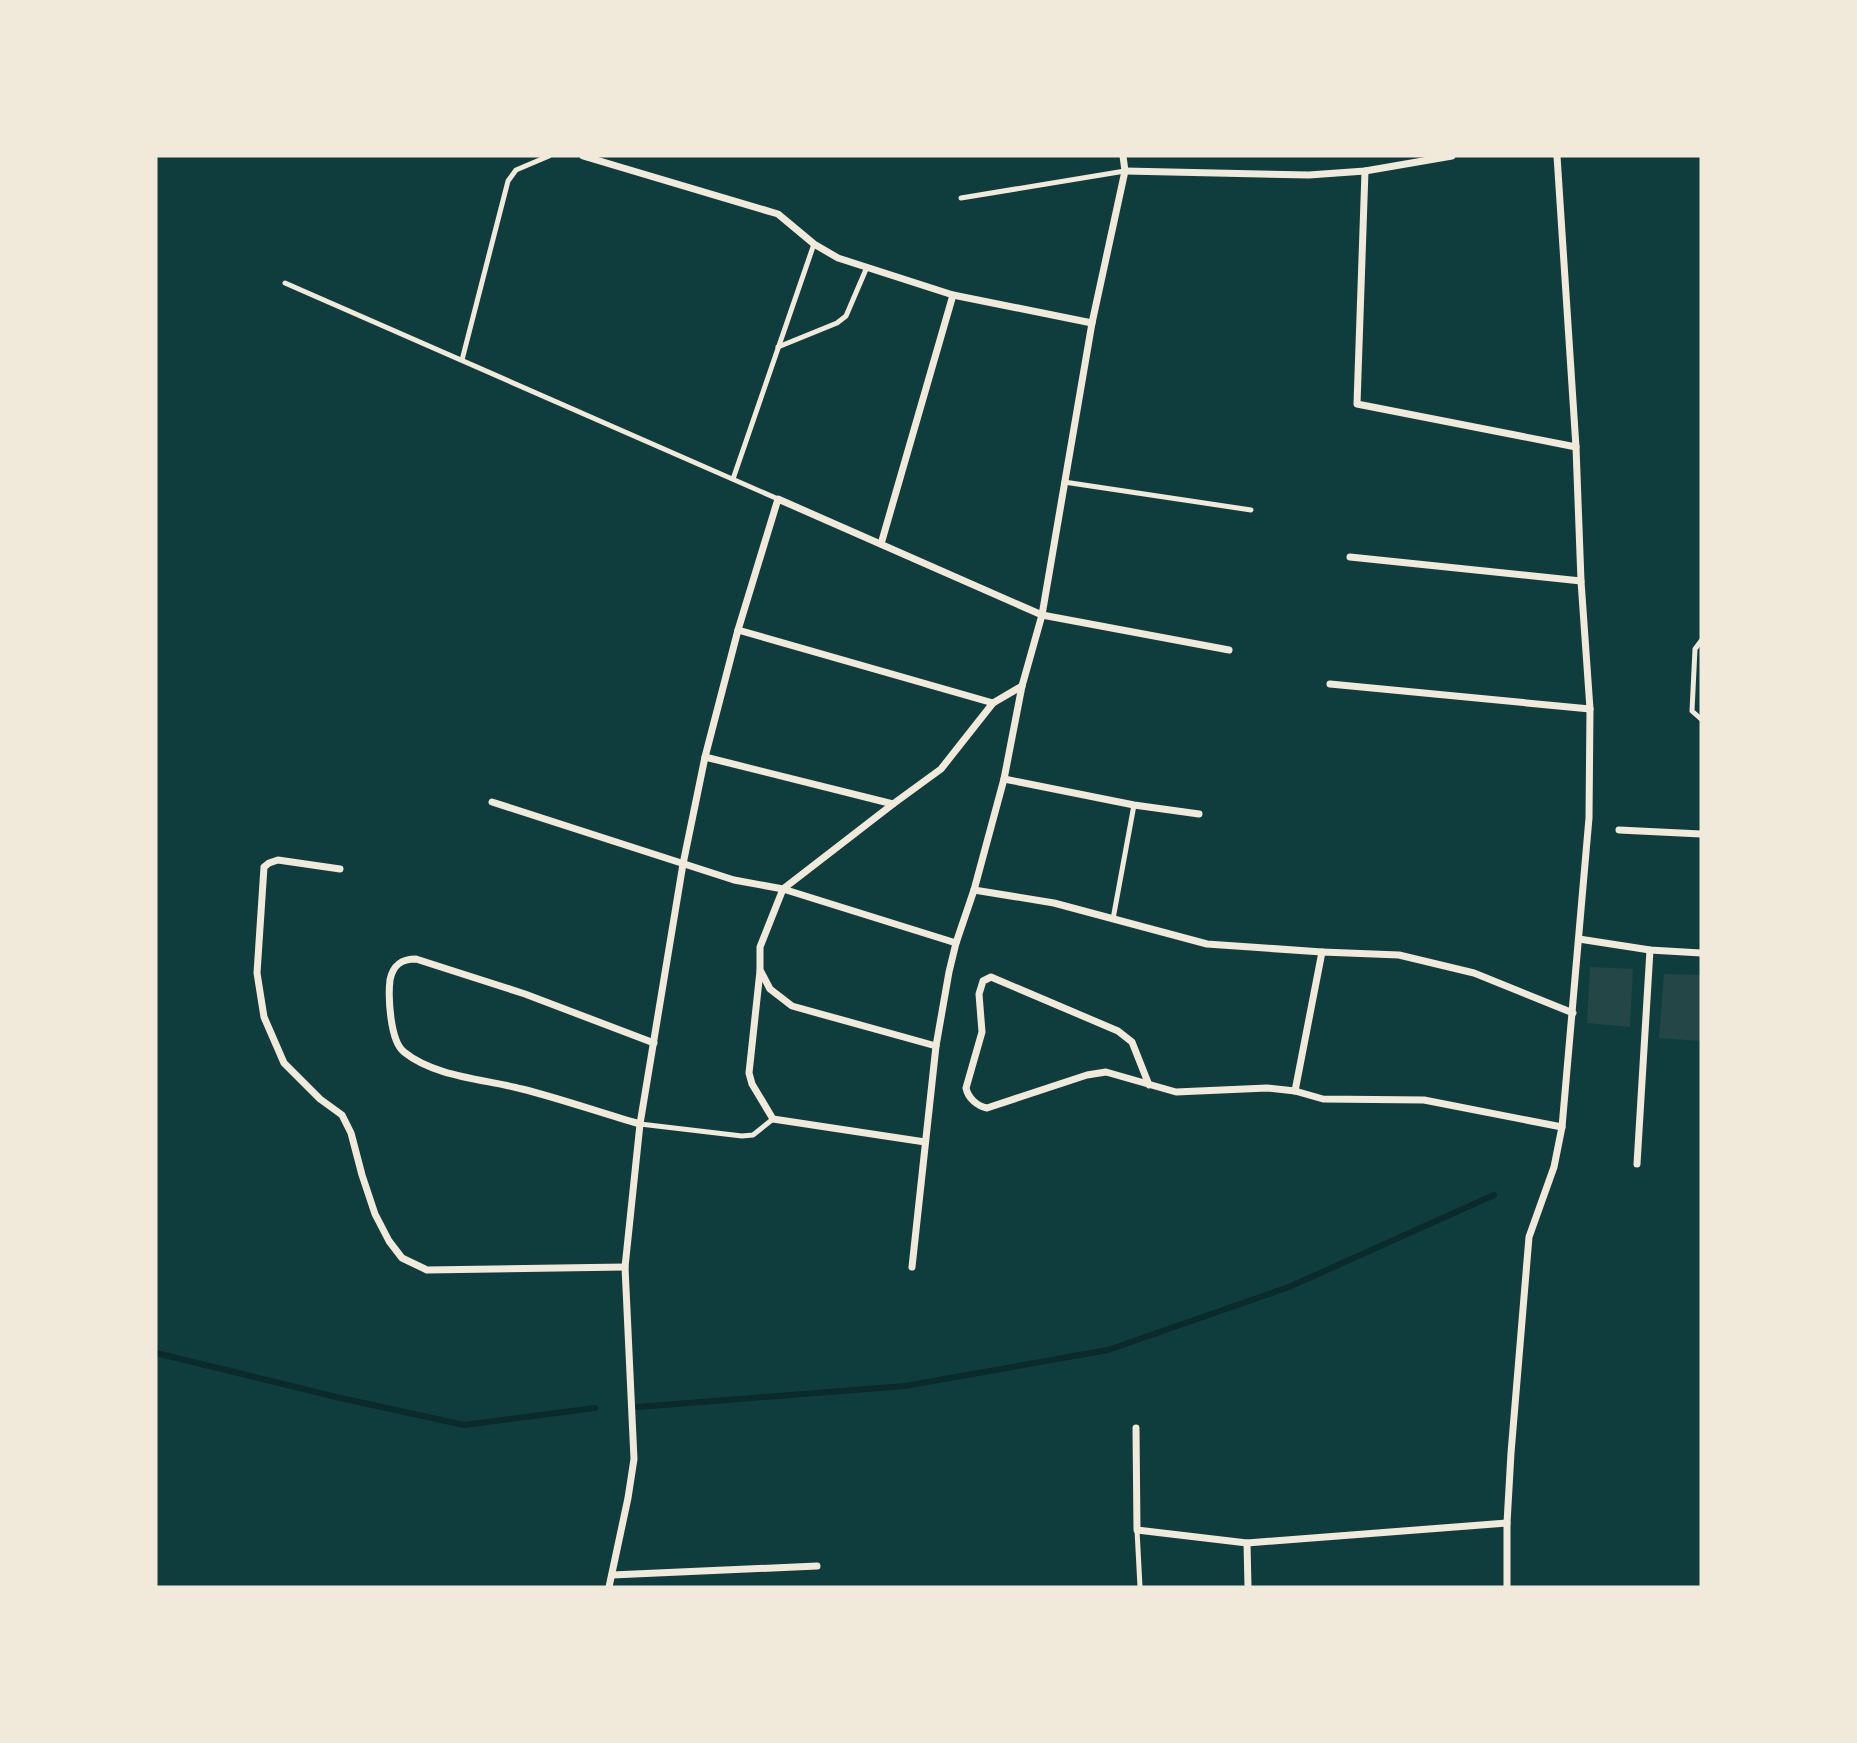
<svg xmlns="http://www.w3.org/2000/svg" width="1857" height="1743" font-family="'DM Sans',sans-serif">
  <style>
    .green { fill: #244646 }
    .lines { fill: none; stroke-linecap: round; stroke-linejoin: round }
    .stream { stroke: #0a2a2b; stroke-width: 6 }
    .service { stroke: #f1e9da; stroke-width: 5 }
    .minor { stroke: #f1e9da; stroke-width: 7 }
  </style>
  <rect width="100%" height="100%" fill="#0f3d3e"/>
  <g class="green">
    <polygon points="1590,967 1633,969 1630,1027 1587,1023"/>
    <polygon points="1664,974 1701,975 1701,1041 1659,1038"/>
  </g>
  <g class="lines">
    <g class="stream">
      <polyline points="156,1353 336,1397 464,1425 595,1408"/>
      <polyline points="638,1407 905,1386 1108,1350 1289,1287 1494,1195"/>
    </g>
    <g class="service">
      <polyline points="961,198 1125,171"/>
      <polyline points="285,283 778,499"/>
      <polyline points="778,347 837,323 846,316 867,267"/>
      <polyline points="462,360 508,181 516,170 549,156"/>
      <polyline points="733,479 814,244"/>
      <polyline points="1064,482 1251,510"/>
      <polyline points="1701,641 1695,649 1692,711 1701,719"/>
      <polyline points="1113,919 1134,805"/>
      <polyline points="640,1124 742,1136 753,1135 773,1119"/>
      <polyline points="1137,1530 1140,1587"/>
    </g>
    <g class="minor">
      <polyline points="583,156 778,214 814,244 838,258 953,295 1092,323"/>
      <polyline points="1125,171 1309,175 1365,171 1452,156"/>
      <polyline points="1365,171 1357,404 1576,447"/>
      <polyline points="881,544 953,295"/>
      <polyline points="1350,557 1581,581"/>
      <polyline points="738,630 993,703 1022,686"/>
      <polyline points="1330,684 1590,709"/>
      <polyline points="705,757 893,804 941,769 993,703"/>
      <polyline points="1004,779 1134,805 1199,814"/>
      <polyline points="492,802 734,880 783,889 956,943"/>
      <polyline points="893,804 783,889 760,947 760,970 770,989 792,1006 936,1046"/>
      <polyline points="1619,830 1701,834"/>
      <polyline points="340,869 278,860 269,863 264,867 257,973 264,1017 284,1063 320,1099 342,1115 351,1133 362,1175 375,1214 389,1241 402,1258 427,1270 625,1267"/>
      <polyline points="974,890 1054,903 1207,944 1322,952"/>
      <polyline points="1579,939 1650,950 1701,953"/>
      <polyline points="760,971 749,1073 752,1084 773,1119 925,1142"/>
      <path d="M1149,1085L1132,1042L1118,1031L991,977L983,981L979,994L982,1032L966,1088C968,1098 977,1106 987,1108L1087,1075L1106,1072L1176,1092L1267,1088L1295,1091L1323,1099L1424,1100L1562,1127"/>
      <polyline points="1295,1091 1322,952 1399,955 1474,973 1573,1013"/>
      <path d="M640,1124C601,1113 562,1099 522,1089C484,1079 435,1077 404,1052C390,1041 388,997 390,980C393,965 401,959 416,959L525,994L654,1043"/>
      <polyline points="1637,1164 1650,950"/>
      <polyline points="912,1267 936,1046 949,972 956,943 974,890 1004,779 1022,686 1042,615 1092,323 1125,171 1123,156"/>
      <polyline points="1136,1428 1137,1530 1247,1543 1507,1523"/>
      <polyline points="1247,1543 1248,1587"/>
      <polyline points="612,1575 817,1566"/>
      <polyline points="609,1587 628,1498 634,1459 625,1267 640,1124 683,864 705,757 738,630 778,499 1042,615 1229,650"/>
      <polyline points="1507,1587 1507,1523 1511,1453 1529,1237 1554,1167 1562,1127 1589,818 1590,709 1581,581 1576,447 1557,156"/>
    </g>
  </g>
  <rect width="1857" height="1743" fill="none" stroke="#f1e9da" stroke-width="315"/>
</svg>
